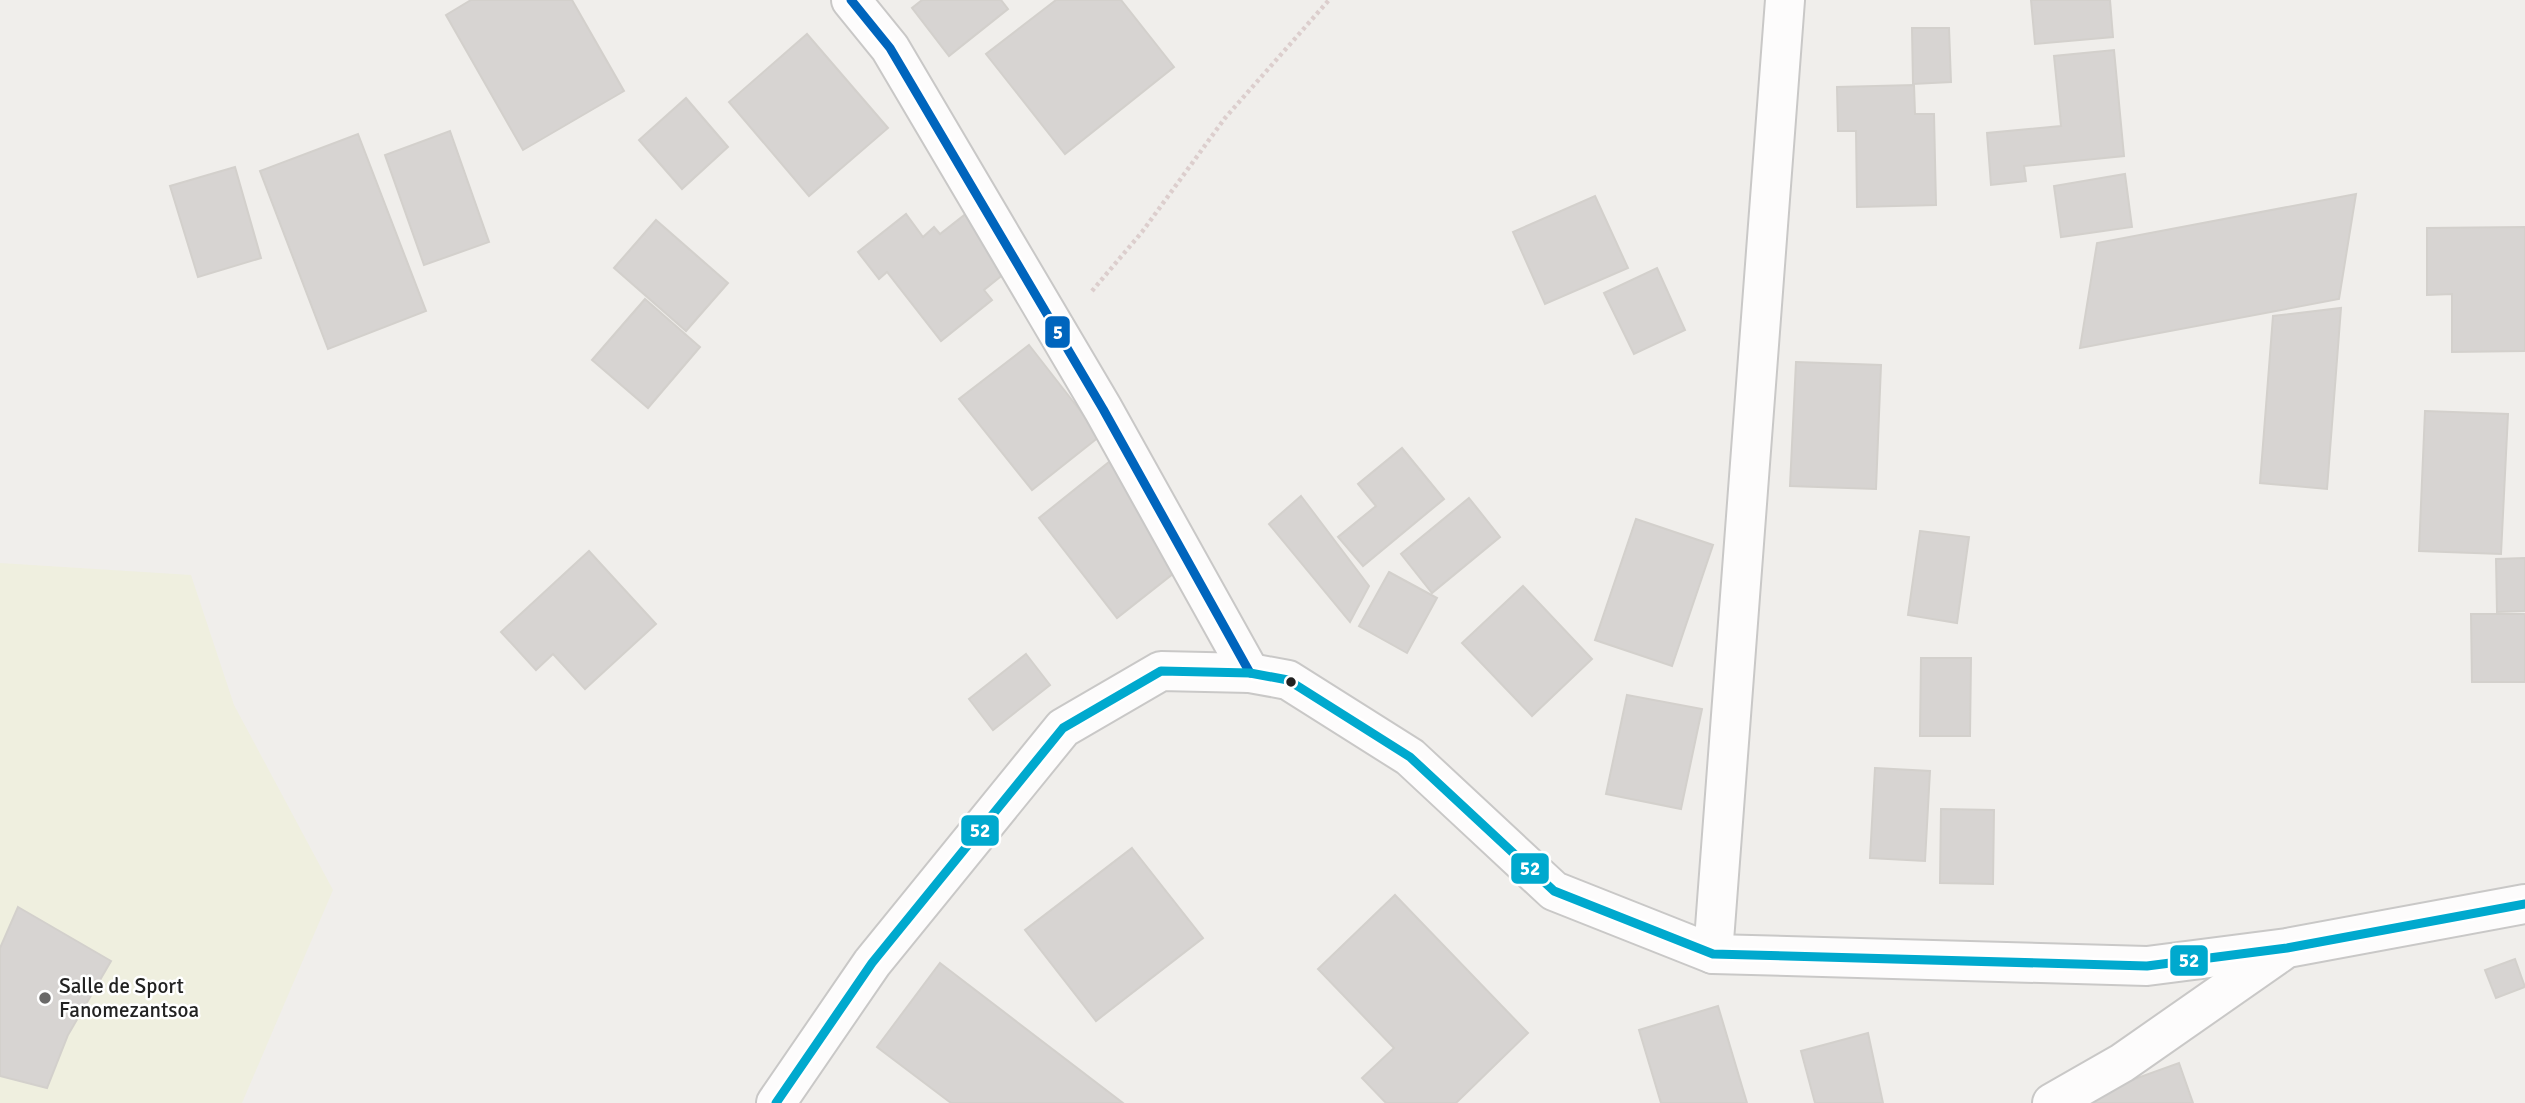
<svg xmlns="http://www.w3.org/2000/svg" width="2525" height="1103" font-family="Signika,sans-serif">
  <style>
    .farmland { fill: #efefdf }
    .building { fill: #d7d4d2; stroke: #d3d0cc; stroke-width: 2 }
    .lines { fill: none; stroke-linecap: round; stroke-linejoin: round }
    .minor-casing { stroke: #c9c8c7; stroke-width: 42 }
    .path { stroke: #dccecd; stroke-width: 4.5; stroke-dasharray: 3.5 3.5; stroke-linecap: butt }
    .minor { stroke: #fdfcfc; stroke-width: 38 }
    .bus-1-casing { stroke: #fff; stroke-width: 14 }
    .bus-2-casing { stroke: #fff; stroke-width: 14 }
    .bus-1 { stroke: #0065bd; stroke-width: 9 }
    .bus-2 { stroke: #00a9ce; stroke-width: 9 }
    .bus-dot { fill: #222; stroke: #fff; stroke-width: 2.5 }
    .poi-dot { fill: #6a6968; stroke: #fff; stroke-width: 2.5 }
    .labels { text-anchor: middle; stroke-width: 5; stroke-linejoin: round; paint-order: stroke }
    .poi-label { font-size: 21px; fill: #222; stroke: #fff; text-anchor: start }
    .line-badge { stroke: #fff; stroke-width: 2.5 }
    .badge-label { font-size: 19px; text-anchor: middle; font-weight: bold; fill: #fff }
  </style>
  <rect width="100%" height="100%" fill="#f0eeeb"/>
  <polygon class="farmland" points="0,563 191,575 234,705 333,890 242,1103 0,1103"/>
  <g class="building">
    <polygon points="471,0 572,0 624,91 523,150 446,15"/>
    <polygon points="922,0 1001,0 1008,9 949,56 912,8"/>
    <polygon points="1056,0 1121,0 1174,67 1065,154 986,54"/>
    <polygon points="2031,0 2110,0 2113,37 2035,44"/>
    <polygon points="1912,28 1949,28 1951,82 1913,84"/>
    <polygon points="807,34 888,128 809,196 729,102"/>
    <polygon points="2114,50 2124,156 2024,166 2026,181 1991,185 1987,133 2061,126 2054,56"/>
    <polygon points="1914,85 1915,114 1934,114 1936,205 1857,207 1856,131 1838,131 1837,87"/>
    <polygon points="686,98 728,147 682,189 639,140"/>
    <polygon points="450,131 489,242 424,265 385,155"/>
    <polygon points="358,134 426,311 328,349 260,171"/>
    <polygon points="235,167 261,258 198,277 170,186"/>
    <polygon points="2125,174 2132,227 2061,237 2054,186"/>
    <polygon points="2356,194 2339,299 2080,348 2097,243"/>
    <polygon points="1595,196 1628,268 1545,304 1513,232"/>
    <polygon points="972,209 1016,264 984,290 992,300 941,341 887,272 879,279 858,252 906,214 923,237 934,227 940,234"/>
    <polygon points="656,220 728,283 686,331 614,268"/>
    <polygon points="2525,227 2525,351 2452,352 2452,294 2427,295 2427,228"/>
    <polygon points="1657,268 1685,330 1634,354 1604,293"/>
    <polygon points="645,299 700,347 648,408 592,360"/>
    <polygon points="2341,308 2327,489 2260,483 2273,316"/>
    <polygon points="1029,345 1100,436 1032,490 959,399"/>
    <polygon points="1796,362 1881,365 1876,489 1790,486"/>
    <polygon points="2425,411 2508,414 2501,554 2419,551"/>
    <polygon points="1402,448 1444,499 1363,566 1338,537 1376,506 1358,484"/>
    <polygon points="1109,462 1188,562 1117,618 1039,518"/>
    <polygon points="1301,496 1369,586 1350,622 1269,524"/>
    <polygon points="1469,498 1500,537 1432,593 1401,554"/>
    <polygon points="1636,519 1713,545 1672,666 1595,640"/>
    <polygon points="1920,531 1969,537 1957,623 1908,615"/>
    <polygon points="589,551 656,624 585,689 553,654 536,670 501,632"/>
    <polygon points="2525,558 2525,611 2497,612 2496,559"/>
    <polygon points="1389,572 1437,598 1407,653 1359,626"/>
    <polygon points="1523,586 1592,659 1532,716 1462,643"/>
    <polygon points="2471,614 2525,614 2525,682 2472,682"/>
    <polygon points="1026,654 1050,685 993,730 969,699"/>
    <polygon points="1921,658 1971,658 1970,736 1920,736"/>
    <polygon points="1627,695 1702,709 1681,809 1606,794"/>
    <polygon points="1875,768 1930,771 1925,861 1870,858"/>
    <polygon points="1941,809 1994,810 1993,884 1940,883"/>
    <polygon points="1132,848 1203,938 1096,1021 1025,930"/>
    <polygon points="1395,895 1528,1033 1456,1103 1386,1103 1362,1078 1394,1048 1318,969"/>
    <polygon points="18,907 111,961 68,1035 47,1088 0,1076 0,948"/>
    <polygon points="2515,959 2525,987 2496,998 2485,970"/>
    <polygon points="940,963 1123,1103 951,1103 877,1047"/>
    <polygon points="1718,1006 1747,1103 1661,1103 1639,1030"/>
    <polygon points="1868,1033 1883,1103 1815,1103 1801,1051"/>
    <polygon points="2179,1063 2193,1103 2090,1103 2087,1096"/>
  </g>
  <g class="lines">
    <defs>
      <g id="minor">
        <polyline points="851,0 890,48 1103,409 1250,673"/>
        <polyline points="1713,954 1785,0"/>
        <polyline points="776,1103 872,963 1063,728 1161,671 1250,673 1288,680 1410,757 1554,891 1713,954 2147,966 2287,948 2525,904"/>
        <polyline points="2052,1103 2122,1063 2281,952"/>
      </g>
    </defs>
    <use href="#minor" class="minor-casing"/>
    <polyline class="path" points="1092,291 1142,232 1225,118 1329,0"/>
    <use href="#minor" class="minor"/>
    <defs>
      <polyline id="bus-1" points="851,0 890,48 1103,409 1250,673"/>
      <polyline id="bus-2" points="776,1103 872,963 1063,728 1161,671 1250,673 1288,680 1410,757 1554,891 1713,954 2147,966 2287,948 2525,904"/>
    </defs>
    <use href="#bus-1" class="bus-1-casing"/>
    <use href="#bus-2" class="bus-2-casing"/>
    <use href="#bus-1" class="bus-1"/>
    <use href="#bus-2" class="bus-2"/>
  </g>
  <circle class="bus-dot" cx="1291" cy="682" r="6"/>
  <circle class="poi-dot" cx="45" cy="998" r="7"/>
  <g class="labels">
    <g class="poi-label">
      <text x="59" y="993">Salle de Sport<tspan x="59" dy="24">Fanomezantsoa</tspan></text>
    </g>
  </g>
  <g class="line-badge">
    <rect x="1044" y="315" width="27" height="34" rx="7" fill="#0065bd"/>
    <rect x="960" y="814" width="40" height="33" rx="7" fill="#00a9ce"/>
    <rect x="1510" y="852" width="40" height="33" rx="7" fill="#00a9ce"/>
    <rect x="2169" y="944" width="40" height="33" rx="7" fill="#00a9ce"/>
  </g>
  <g class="badge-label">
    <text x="1058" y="339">5</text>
    <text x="980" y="837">52</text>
    <text x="1530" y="875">52</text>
    <text x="2189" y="967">52</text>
  </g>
</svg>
